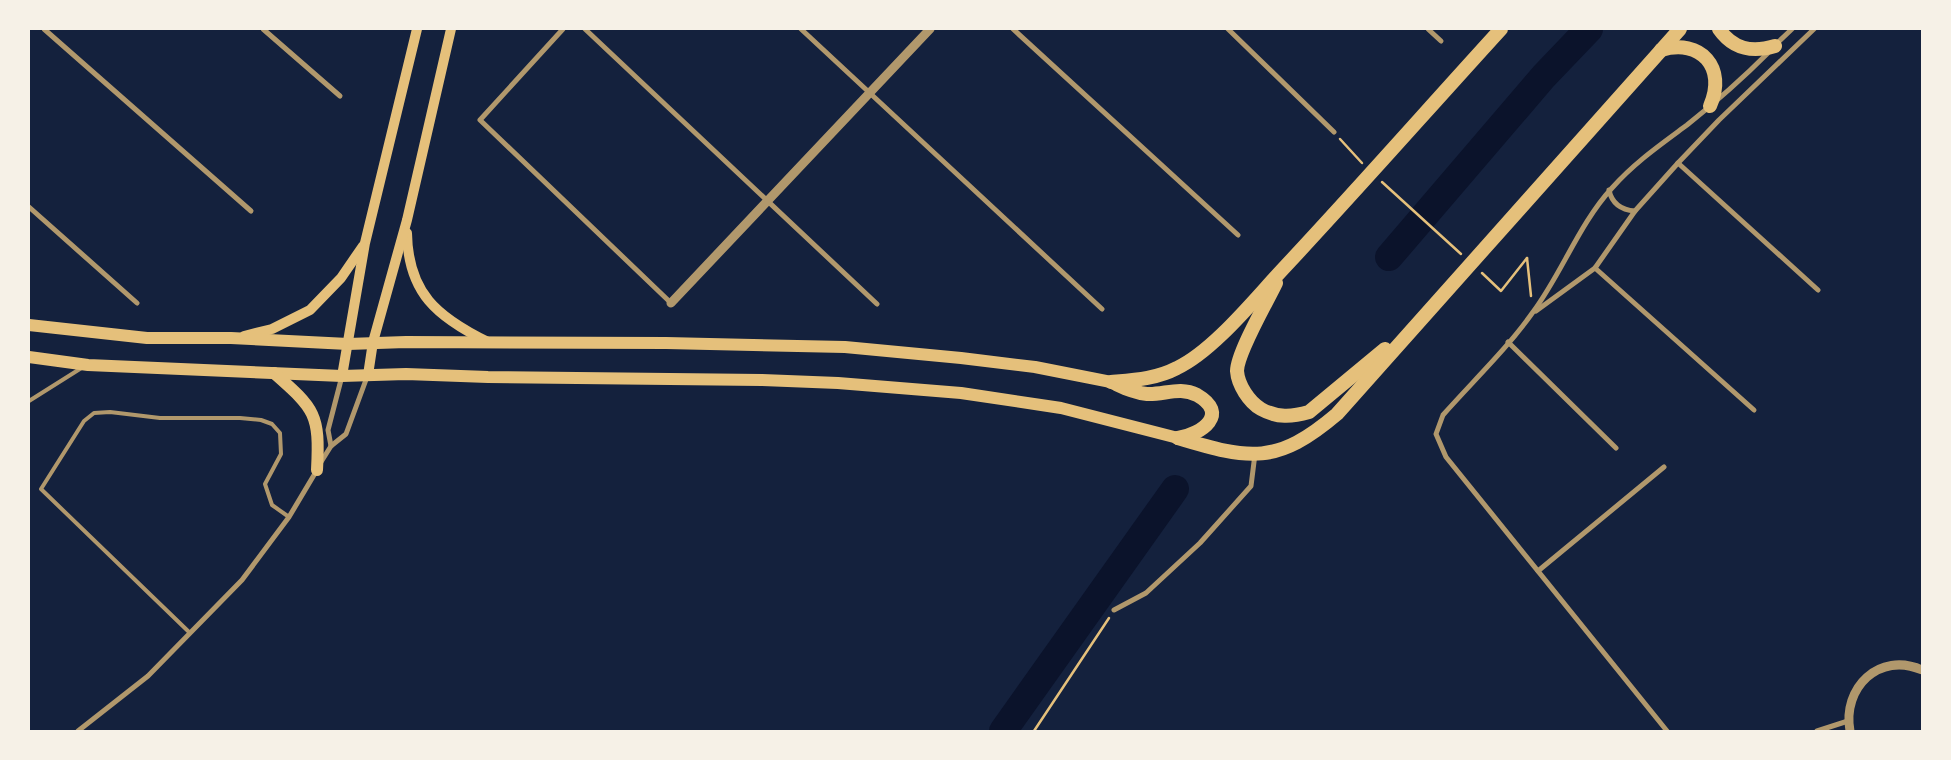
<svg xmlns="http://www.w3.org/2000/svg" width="1951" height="760" font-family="'Source Sans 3',sans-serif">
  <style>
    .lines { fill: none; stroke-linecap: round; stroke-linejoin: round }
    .river { stroke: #0b132b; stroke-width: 28 }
    .path { stroke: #e5c07b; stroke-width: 2.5 }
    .service { stroke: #b1986c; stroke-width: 4 }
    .minor { stroke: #b1986c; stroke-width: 5 }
    .tertiary { stroke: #b1986c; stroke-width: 9 }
    .secondary { stroke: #e5c07b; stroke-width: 10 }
    .primary { stroke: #e5c07b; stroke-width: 12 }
    .trunk { stroke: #e5c07b; stroke-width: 14 }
  </style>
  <rect width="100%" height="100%" fill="#14213d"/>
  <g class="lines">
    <g class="river">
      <polyline points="1389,257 1544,76 1589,29"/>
      <polyline points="1003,731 1175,489"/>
    </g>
    <g class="path">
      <polyline points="1340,139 1362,163"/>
      <polyline points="1382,182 1461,254"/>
      <polyline points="1527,258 1531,296"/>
      <polyline points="1482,273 1501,291 1527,258"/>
      <polyline points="1034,731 1109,618"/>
    </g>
    <g class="service">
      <polyline points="29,401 83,367"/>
      <polyline points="189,632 41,489 84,421 94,413 110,412 160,418 240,418 261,420 272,424 280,433 281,454 265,484 272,505 289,517"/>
    </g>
    <g class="minor">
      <polyline points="44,29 251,211"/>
      <polyline points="263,29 340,96"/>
      <polyline points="563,29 480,120 671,303"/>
      <polyline points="585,29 877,304"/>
      <polyline points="801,29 1102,309"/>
      <polyline points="1013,29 1238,235"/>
      <polyline points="1228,29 1334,132"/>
      <polyline points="1428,29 1441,41"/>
      <polyline points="1774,46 1792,29"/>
      <polyline points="1678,163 1818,290"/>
      <path d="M1609,190C1612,204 1621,210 1635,211"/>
      <polyline points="29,207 137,303"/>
      <polyline points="1595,268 1754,410"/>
      <polyline points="1536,311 1595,268 1635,211 1678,163 1719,120 1814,29"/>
      <polyline points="1508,342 1616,448"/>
      <polyline points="331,446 328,430 342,376"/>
      <polyline points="321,462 331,446 346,434 367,377"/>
      <polyline points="1538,571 1664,467"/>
      <polyline points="1114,610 1146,593 1200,543 1251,486 1255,454"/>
      <polyline points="78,731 148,676 242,580 289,517 317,470"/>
      <path d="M1667,731L1446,457L1436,434L1443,415C1473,381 1507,349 1533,312C1562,273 1579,224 1612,188C1634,163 1660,145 1687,125C1716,102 1743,78 1769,52"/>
      <polyline points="1817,731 1848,721"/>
    </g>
    <g class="tertiary">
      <polyline points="671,303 930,29"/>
      <path d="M1850,731C1842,688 1879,651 1922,670"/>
    </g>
    <g class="secondary">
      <path d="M407,233C408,293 437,317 488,342"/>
      <polyline points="244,336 272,329 310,310 341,278 363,246"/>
      <polyline points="368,375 373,342 407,220 451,29"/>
      <polyline points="342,376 365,243 417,29"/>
    </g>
    <g class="primary">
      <polyline points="29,325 147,338 231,338 348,344 406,342 666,343 845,347 961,358 1035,367 1111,382"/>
      <polyline points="29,357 88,365 342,376 406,374 488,377 762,380 838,383 961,393 1061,408 1178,438"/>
      <path d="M274,373C315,409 320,414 317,470"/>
    </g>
    <g class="trunk">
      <path d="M1719,29C1733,49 1751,53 1775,46"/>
      <path d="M1661,50C1701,38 1727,68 1710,106"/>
      <path d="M1276,283C1267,302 1237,353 1237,371C1238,385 1249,402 1261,409C1277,418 1292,417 1309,412L1385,349"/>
      <path d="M1111,382C1134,380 1156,379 1177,368C1213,351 1254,300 1282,270C1356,191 1428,109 1501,29"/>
      <path d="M1114,383C1125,388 1135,393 1147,394C1164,395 1180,386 1197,395C1230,414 1202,434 1178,438"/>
      <path d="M1178,438C1250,460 1277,465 1337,414L1680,29"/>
    </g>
  </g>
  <rect width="1951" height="760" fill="none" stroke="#f6f1e7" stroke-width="60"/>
</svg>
